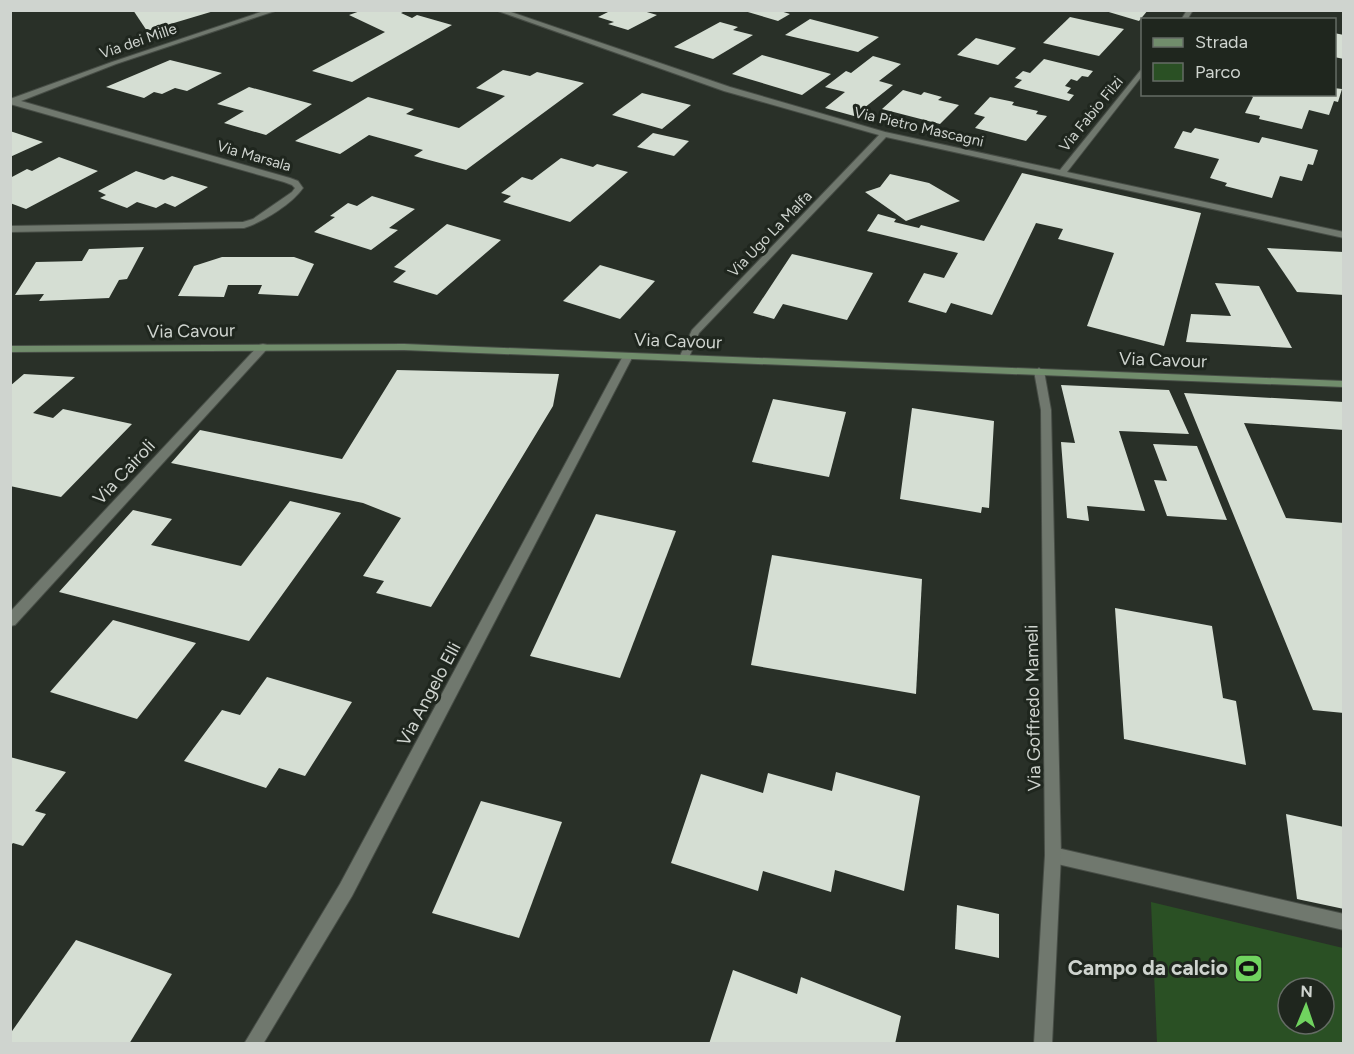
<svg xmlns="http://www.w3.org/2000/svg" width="1354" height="1054" font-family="Figtree,sans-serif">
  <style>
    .green { fill: #2a5024; fill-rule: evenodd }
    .building { fill: #d5ded3 }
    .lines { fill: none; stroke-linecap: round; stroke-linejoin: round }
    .lane-casing { stroke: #474d46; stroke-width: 2 }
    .street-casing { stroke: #474d46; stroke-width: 2 }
    .secondary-casing { stroke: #474d46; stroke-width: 2 }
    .lane { fill: #70786e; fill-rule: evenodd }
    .street { fill: #70786e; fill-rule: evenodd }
    .secondary { fill: #718d6c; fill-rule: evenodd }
    .labels { text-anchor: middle; stroke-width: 6; stroke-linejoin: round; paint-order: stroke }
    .far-street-label { font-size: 15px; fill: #cfd4cf; stroke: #1f261e }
    .street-label { font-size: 18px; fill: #cfd4cf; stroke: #1f261e }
    .near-poi-label { font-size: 21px; font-weight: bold; fill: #cfd4cf; stroke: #1f261e; text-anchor: end }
  </style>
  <rect width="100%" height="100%" fill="#293028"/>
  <path class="green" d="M1151,902L1343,948V1043H1157ZM1288,988H1324V1024H1288Z"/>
  <g class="building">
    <polygon points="133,10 213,10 214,11 147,31"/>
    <polygon points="363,10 407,10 401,13 412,18 417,15 452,25 352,82 312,71 385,32 349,15"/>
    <polygon points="612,10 640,10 657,15 628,30 608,24 614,22 598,17"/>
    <polygon points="741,10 777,10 790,14 778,21"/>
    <polygon points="1102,10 1148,10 1139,21"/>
    <polygon points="1070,17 1124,29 1099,56 1043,43"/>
    <polygon points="810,19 879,37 858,52 785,35"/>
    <polygon points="720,22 738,27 733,30 753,35 713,59 674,47"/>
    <polygon points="1334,33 1344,35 1344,59 1334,57"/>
    <polygon points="976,38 1016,48 998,65 957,55"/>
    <polygon points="762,55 831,74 802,95 732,74"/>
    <polygon points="873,56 901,64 879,81 893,85 854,116 825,108 845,92 825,87 846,71 851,73"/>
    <polygon points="1044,59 1093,71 1088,77 1082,76 1077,81 1071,79 1065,86 1071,88 1067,93 1074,95 1069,101 1014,87 1022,80 1015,78 1023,71 1030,73"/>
    <polygon points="170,60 222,73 187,91 175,88 162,94 154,92 144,98 106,87"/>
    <polygon points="503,70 530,76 537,72 584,83 466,170 414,156 423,150 369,135 340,154 295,141 368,97 414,109 406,114 459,128 505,96 476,88"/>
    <polygon points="249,87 312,104 266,135 224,123 244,111 217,104"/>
    <polygon points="1334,88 1342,89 1338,102 1334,101 1329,115 1309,110 1302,129 1259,119 1260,116 1245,113 1253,97 1248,94 1334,94"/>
    <polygon points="903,90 921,95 924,92 942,97 938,100 959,105 940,124 882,109"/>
    <polygon points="642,93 691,105 662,129 612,115"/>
    <polygon points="990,97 1014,102 1012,105 1038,111 1036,114 1047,116 1026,141 975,128 985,117 974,114"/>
    <polygon points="1195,128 1259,143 1262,137 1318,150 1313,165 1308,164 1302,181 1280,176 1272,198 1225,186 1227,183 1210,178 1219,159 1174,148 1183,131 1191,133"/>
    <polygon points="10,131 43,142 10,157"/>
    <polygon points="653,133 689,141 674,156 637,147"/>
    <polygon points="59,157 98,171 26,209 10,203 10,178 27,169 32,171"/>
    <polygon points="561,158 593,167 597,164 628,172 570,222 503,202 511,196 501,193 522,177 532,180"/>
    <polygon points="136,171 164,180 172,176 208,187 175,207 165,203 156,208 137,202 127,208 100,198 106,195 98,191"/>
    <polygon points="1022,173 1201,213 1164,346 1087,326 1114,253 1058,239 1063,229 1036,223 992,315 951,303 946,313 908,302 924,273 944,278 958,253 867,231 878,214 896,219 894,222 919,228 921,225 984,241"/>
    <polygon points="890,174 929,183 960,201 906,221 865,192 880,187"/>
    <polygon points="372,196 415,209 389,228 398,230 371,250 314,232 335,217 330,216 348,203 357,206"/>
    <polygon points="447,224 501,240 437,295 393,282 406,271 394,267"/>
    <polygon points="144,247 127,279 119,280 109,298 39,301 44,294 15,295 36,262 82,261 89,249"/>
    <polygon points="1267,248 1344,252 1344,295 1297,292"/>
    <polygon points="792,254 873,273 847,320 783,304 774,319 753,313"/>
    <polygon points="222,257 294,257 314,264 298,296 258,294 262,285 228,285 224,297 178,296 194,266"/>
    <polygon points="600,265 655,281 620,319 563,301"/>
    <polygon points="1215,283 1259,286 1292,348 1186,342 1191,314 1231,316"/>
    <polygon points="397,370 559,374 553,406 431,607 376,593 384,581 363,576 401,518 363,503 171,463 200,430 342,459"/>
    <polygon points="24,374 75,377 33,413 53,418 63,409 132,424 61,497 10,486 10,386"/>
    <polygon points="1061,385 1169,390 1189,434 1119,431 1145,511 1087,506 1089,521 1067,518 1061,442 1075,443"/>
    <polygon points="1184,393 1344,402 1344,430 1244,423 1286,518 1344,523 1344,713 1313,710"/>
    <polygon points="773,399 846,412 829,477 752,462"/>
    <polygon points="912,408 994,421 989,508 982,507 981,513 900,499"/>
    <polygon points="1153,444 1197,446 1227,520 1167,516 1154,480 1167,481"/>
    <polygon points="290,501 341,513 249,641 59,592 133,510 172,519 151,545 241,566"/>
    <polygon points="596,514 676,531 620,678 530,656"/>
    <polygon points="772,555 922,579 916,694 751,665"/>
    <polygon points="1115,608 1212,626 1223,698 1236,701 1246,765 1124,739"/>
    <polygon points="113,620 196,643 137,719 50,692"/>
    <polygon points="267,677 352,702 305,776 279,768 266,788 184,761 222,710 240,715"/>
    <polygon points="10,757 66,772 35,811 46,814 23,846 13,843 10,846"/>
    <polygon points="836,772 920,796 904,891 835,870 831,892 763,871 758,891 671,863 701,774 763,793 768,773 832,791"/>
    <polygon points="481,801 562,822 519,938 432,913"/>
    <polygon points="1286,814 1344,827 1344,909 1297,899"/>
    <polygon points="957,905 999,914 999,958 955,949"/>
    <polygon points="76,940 172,974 129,1044 10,1044 10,1034"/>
    <polygon points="733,970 797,994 801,977 901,1016 895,1044 709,1044"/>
  </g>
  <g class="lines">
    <defs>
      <polygon id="lane" points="1053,847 1344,914 1344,930 1053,863 1047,860 1045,855 1047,850"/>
      <g id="street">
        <path d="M267,10H278L116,64L21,101L290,178L298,181L303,188C292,204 263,222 244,228L10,232V226L243,222L253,219L292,192L295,188L292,185L284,182L10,104V99L112,62Z"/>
        <polygon points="495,10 505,10 730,87 885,132 1060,170 1140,71 1142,70 1142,76 1067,172 1344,232 1344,238 886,137 699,333 688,360 680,360 679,358 692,330 879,135 724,91"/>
        <polygon points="1187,10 1193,10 1187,20 1181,20"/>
        <polygon points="263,344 267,345 267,349 15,625 10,626 10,612 259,345"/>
        <polygon points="628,353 633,356 352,896 263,1044 244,1044 340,884 623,356"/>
        <polygon points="1039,368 1044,371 1051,410 1061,855 1052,1044 1034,1044 1045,855 1041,410 1034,371"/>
      </g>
      <polygon id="secondary" points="404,344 1344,381 1344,387 404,350 10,352 10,346"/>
    </defs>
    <use href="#lane" class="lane-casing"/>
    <use href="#street" class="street-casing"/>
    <use href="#secondary" class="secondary-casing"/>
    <use href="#lane" class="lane"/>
    <use href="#street" class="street"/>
    <use href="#secondary" class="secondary"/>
  </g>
  <defs>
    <symbol id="stadium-square" viewBox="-11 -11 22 22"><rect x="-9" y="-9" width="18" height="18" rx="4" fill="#70d35f" stroke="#1f261e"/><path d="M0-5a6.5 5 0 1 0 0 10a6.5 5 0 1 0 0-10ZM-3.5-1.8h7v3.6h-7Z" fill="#111"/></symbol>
  </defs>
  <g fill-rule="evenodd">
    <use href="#stadium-square" x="1232" y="952" width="33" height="33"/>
  </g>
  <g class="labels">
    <g class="far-street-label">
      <text transform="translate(138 41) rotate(-19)" y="5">Via dei Mille</text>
      <text transform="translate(1091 114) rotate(-51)" y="5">Via Fabio Filzi</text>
      <text transform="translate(919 127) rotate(13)" y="5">Via Pietro Mascagni</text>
      <text transform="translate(254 156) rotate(16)" y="5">Via Marsala</text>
      <text transform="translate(770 234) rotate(-46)" y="5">Via Ugo La Malfa</text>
    </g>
    <g class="street-label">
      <text transform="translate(191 331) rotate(-1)" y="6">Via Cavour</text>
      <text transform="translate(678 341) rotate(2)" y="6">Via Cavour</text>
      <text transform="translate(1163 360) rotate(2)" y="6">Via Cavour</text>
      <text transform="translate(124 472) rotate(-47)" y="6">Via Cairoli</text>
      <text transform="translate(429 694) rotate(-62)" y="6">Via Angelo Elli</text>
      <text transform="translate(1033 708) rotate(-91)" y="6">Via Goffredo Mameli</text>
    </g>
    <g class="near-poi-label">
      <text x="1228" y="975">Campo da calcio</text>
    </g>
  </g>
  <rect width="1354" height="1054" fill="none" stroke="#cfd4cf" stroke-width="24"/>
  <rect x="1141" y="18" width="195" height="78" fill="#1f261e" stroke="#656c65" stroke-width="1.5"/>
  <rect x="1153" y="38" width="30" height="9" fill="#718d6c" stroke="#656c65" stroke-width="1.5"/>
  <text x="1195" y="48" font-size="18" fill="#cfd4cf">Strada</text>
  <rect x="1153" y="63" width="30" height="18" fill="#2a5024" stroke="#656c65" stroke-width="1.5"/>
  <text x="1195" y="78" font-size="18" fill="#cfd4cf">Parco</text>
  <g transform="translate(1306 1006) rotate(2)"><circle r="28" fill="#1f261e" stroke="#656c65" stroke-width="1.5"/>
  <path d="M0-4.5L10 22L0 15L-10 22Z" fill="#70d35f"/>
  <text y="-9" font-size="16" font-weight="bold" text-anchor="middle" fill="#cfd4cf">N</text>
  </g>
</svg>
